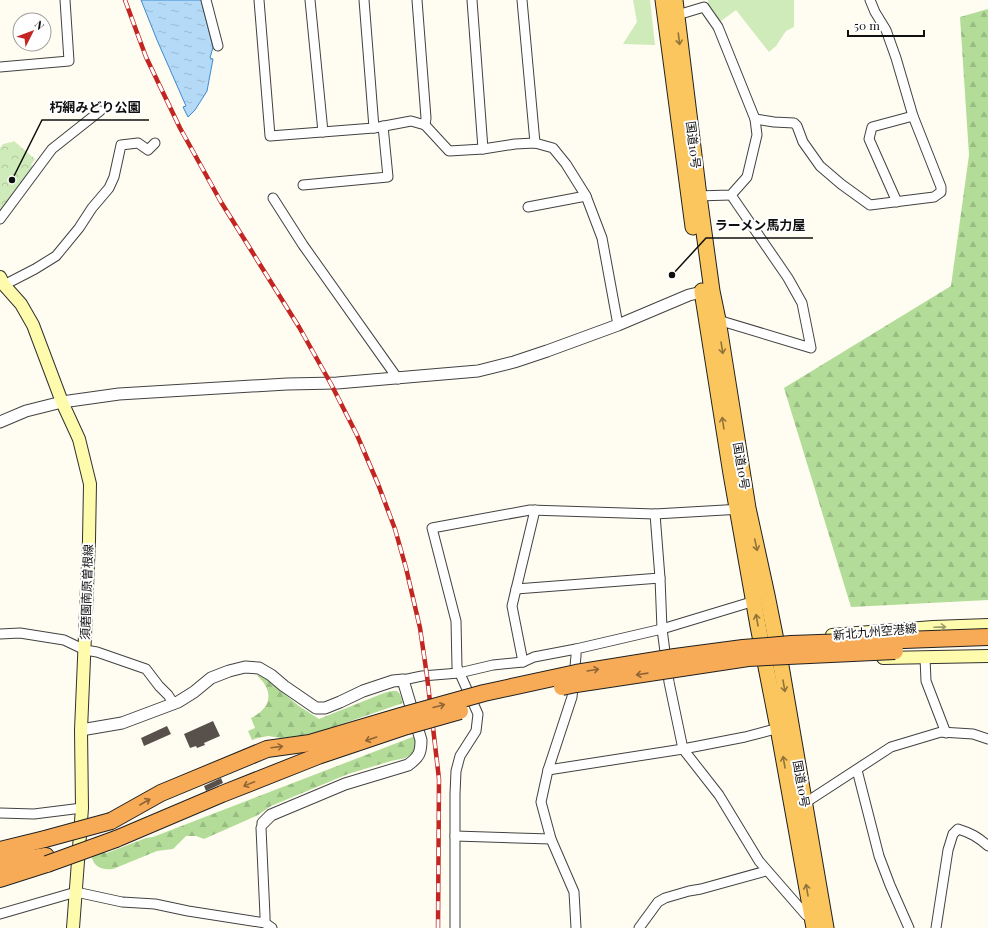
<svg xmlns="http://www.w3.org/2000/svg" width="988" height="928" font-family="'Playfair Display','Noto Sans JP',serif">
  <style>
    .grass { fill: #cfebb9 }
    .forest { fill: url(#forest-firs) }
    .park { fill: url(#park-crowns) }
    .water { fill: url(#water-ripples); stroke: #398ad1 }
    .building { fill: #58514b }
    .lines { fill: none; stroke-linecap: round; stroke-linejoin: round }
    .minor-casing { stroke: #424242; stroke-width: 11 }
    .tertiary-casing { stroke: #424242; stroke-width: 13 }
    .secondary-casing { stroke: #313131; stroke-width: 14 }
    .trunk-casing { stroke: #202020; stroke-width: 17 }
    .motorway-casing { stroke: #202020; stroke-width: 18 }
    .minor { stroke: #fff; stroke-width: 9 }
    .tertiary { stroke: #fff; stroke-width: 11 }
    .secondary { stroke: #fffbac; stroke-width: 12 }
    .trunk { stroke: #fac65d; stroke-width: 15 }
    .motorway { stroke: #f8ab56; stroke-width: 16 }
    .rail-casing { stroke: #c32522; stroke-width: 4.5 }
    .rail { stroke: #fff; stroke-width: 3; stroke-dasharray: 9; stroke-linecap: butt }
    .motorway-bridge-casing { stroke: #202020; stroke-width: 18; stroke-linecap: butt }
    .motorway-bridge { stroke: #f8ab56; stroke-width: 16 }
    .oneway { stroke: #90743a }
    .oneway2 { stroke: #9f9d6d }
    .oneway3 { stroke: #8f6536 }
    .labels { text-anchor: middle; stroke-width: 4; stroke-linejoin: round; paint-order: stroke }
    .street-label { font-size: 12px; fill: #0f0f0f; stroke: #fff }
    .leader { fill: none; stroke: #0f0f0f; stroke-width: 1.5 }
    .callout-dot { fill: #0f0f0f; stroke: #fff; stroke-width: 1.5 }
    .callout-label { font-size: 13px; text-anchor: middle; font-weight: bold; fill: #0f0f0f; stroke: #fff; stroke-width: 4; stroke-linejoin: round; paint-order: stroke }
  </style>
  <defs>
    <pattern id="forest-firs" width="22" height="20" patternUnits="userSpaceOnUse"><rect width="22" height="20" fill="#b2dc97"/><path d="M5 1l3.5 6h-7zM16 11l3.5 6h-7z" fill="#98bc81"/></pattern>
    <pattern id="park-crowns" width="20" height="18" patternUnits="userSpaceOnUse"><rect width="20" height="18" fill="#cfebb9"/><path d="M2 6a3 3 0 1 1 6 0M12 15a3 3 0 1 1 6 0" fill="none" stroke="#b1c89e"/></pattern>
    <pattern id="water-ripples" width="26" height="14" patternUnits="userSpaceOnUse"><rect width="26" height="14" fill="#b4daf8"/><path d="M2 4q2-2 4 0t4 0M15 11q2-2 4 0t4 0" fill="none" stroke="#9abad3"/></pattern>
  </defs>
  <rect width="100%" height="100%" fill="#fffdf1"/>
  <g class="grass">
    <polygon points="633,0 650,0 655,45 623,44 637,22"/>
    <polygon points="708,0 794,0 794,27 786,31 776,46 769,52 736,10 717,24 708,9"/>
  </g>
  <g class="forest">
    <polygon points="988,9 988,600 851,607 784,388 951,286 969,155 960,17"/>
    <path d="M257,675L266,679L299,706L319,719L384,693C398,689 399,689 403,703L295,740L268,736L258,738L252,740L248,731L255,728L251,718C264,712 274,700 265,685C263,681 260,679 257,675Z"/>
    <path d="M415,736L416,750L412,754L405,758L391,761L348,774L271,806L258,815L204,839L196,836H186L173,849L157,851L113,869C100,870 95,867 91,856L101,852L107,853L146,838L153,837Z"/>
  </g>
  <polygon class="park" points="14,141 35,159 31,165 34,168 13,192 0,212 0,148 3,144 12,142"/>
  <polygon class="water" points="141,0 201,0 213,47 210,58 213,59 207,91 195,110 188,117 183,107 186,106 157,40"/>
  <g class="building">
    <polygon points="213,721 220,736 204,743 205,745 197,748 196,746 190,748 184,734"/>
    <polygon points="167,726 171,734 144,746 141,738"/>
    <polygon points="221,778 223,783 206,791 204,786"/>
  </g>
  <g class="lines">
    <defs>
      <g id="minor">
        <polyline points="206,0 218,46"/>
        <polyline points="259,0 270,136 374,128 411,121 425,125 449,151 483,149 515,144 535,143 553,148 566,164 586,196 602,238 618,325"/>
        <polyline points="310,0 323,132"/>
        <polyline points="364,0 374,128"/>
        <polyline points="417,0 426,118 425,125"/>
        <polyline points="472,0 483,149"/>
        <polyline points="522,0 535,143"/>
        <polyline points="674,16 704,7 718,27 755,119 757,135 747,177 731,195 696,196"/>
        <polyline points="0,67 69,61 65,0"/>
        <polyline points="755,119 774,122 794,123 797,126 803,142 820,166 841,184 870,205 934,197 941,192 941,187 913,116 896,58 886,30 875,12 870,0"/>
        <polyline points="303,185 388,177 383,126"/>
        <polyline points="273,198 303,245 398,379"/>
        <polyline points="897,202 869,139 872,127 913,116"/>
        <polyline points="528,207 586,196"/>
        <polyline points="0,219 52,149 100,111"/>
        <polyline points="4,285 35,269 56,256 79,228 92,208 109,188 114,177 121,145 138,143 148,150 155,143"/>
        <polyline points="718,320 811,348 802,303 788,278 731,195"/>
        <polyline points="655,514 660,578 662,629 669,682 683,749 719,795 759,861 806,915 813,919"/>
        <polyline points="516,589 660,578"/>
        <polyline points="0,634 20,633 64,640 85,650 97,652 146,669 159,686 168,695 174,704"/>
        <polyline points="576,649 576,656 572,697 548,770 541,802 551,839 574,892 576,928"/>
        <polyline points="925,658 926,681 946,733"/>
        <polyline points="523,662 512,606 535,510"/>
        <polyline points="403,680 422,676 459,673 493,665 523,662 534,657 576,649 662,629 748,603 753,598"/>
        <polyline points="548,770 683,749 745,737 783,727"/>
        <polyline points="857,770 879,856 890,885 909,928"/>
        <polyline points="801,804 805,803 891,747 941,732 973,734 988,739"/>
        <polyline points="0,813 34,814 82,808"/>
        <polyline points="263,823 261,828 265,916 265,923"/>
        <polyline points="455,836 551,839"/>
        <polyline points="0,914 76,892 122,902 155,904 188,911 265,923 272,928"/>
        <polyline points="455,928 455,794 456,771 460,756 476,731 478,714 457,667 456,621 432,528 530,510 655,514 742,509"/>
        <polyline points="639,928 658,902 665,898 689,891 701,889 766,871"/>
        <path d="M936,928L948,850L953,834L958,829C971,833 978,837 988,846"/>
      </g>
      <g id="tertiary">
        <polyline points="0,422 26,411 62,402 119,394 287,384 337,383 478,371 514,362 547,351 618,325 689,295 702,292 710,291"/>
        <path d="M81,730L122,723L178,702L194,692L211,678L229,671L245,667L259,668L271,675L284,686L316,708H325L340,702L363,691L393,681L403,680L421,740C421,753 419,757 408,765L345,784L271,815L263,823"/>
      </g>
      <g id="secondary">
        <polyline points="0,277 4,285 21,304 33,325 62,402 79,439 90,484 89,540 81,730 82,808 73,928"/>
        <polyline points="832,635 933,627 988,625"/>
        <polyline points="883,658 988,656"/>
      </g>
      <g id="trunk">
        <polyline points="663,0 693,227"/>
        <polyline points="675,0 699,196 712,291 718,320 748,508 767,595 780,660 826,928"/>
        <polyline points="702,291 731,474 758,626 778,728 814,928"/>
      </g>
      <g id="motorway">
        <polyline points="111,821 161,793 267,749 310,743 401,716"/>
        <polyline points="116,839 222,794 318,756 407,726"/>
        <polyline points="0,850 45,839"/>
        <polyline points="0,863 46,856"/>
        <polyline points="0,879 47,864"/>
      </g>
    </defs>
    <use href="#minor" class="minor-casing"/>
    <use href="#tertiary" class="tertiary-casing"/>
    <use href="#secondary" class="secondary-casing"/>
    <use href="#trunk" class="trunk-casing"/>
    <use href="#motorway" class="motorway-casing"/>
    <use href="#minor" class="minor"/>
    <use href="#tertiary" class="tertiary"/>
    <use href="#secondary" class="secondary"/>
    <use href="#trunk" class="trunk"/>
    <use href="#motorway" class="motorway"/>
    <defs>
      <polyline id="rail" points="125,0 146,57 180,128 221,202 299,327 331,384 357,435 378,484 395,529 406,568 420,628 427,676 439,779 438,928"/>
    </defs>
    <use href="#rail" class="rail-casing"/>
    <use href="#rail" class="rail"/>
    <defs>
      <g id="motorway-bridge">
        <polyline points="562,687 576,684 748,658 895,651"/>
        <polyline points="401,716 484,693 576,673 675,657 743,648 791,644 988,637"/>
        <polyline points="407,726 460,711"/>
        <polyline points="45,839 111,821"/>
        <polyline points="47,864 116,839"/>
      </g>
    </defs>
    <use href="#motorway-bridge" class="motorway-bridge-casing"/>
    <use href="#motorway-bridge" class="motorway-bridge"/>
  </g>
  <defs><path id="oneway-shaft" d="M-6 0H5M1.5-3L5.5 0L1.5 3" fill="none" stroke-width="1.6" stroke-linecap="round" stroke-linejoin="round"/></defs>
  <g class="oneway">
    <use href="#oneway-shaft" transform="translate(679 39) rotate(83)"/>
    <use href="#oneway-shaft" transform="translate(722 348) rotate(81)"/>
    <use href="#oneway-shaft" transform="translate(723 423) rotate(-99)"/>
    <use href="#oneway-shaft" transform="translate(756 545) rotate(78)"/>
    <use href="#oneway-shaft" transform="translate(757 620) rotate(-100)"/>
    <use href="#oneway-shaft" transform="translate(784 686) rotate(80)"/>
    <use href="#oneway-shaft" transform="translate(784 762) rotate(-100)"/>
    <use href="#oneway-shaft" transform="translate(807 890) rotate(-100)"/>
  </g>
  <use class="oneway2" href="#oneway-shaft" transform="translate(940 627) rotate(-2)"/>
  <g class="oneway3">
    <use href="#oneway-shaft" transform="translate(593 670) rotate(-9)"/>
    <use href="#oneway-shaft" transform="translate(642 674) rotate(172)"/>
    <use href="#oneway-shaft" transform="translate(439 706) rotate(-15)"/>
    <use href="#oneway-shaft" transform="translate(371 739) rotate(161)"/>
    <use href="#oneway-shaft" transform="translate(277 747) rotate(-7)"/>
    <use href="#oneway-shaft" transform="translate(249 784) rotate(158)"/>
    <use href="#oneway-shaft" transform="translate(145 802) rotate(-30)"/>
  </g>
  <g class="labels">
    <g class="street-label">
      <text transform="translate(693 145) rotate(83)" y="4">国道10号</text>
      <text transform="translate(741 466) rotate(81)" y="4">国道10号</text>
      <text transform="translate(87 592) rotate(-88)" y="4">須磨園南原曽根線</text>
      <text transform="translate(875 632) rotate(-5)" y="4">新北九州空港線</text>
      <text transform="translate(801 784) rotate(80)" y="4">国道10号</text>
    </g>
  </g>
  <path class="leader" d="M12 180L42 120H149M672 275L706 238H813"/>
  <g class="callout-dot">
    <circle cx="12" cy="180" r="4"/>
    <circle cx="672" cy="275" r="4"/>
  </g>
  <g class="callout-label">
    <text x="95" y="112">朽網みどり公園</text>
    <text x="760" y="230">ラーメン馬力屋</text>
  </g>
  <g transform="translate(32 32) rotate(48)"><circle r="19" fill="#ffffff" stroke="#9f9f9f"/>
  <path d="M0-3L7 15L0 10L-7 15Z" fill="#c32522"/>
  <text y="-6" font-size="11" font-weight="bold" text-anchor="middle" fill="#0f0f0f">N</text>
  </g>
  <path d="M848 30v6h76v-6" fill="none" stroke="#0f0f0f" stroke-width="2"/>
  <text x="854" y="30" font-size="12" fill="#0f0f0f" stroke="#ffffff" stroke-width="3" paint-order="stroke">50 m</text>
</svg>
